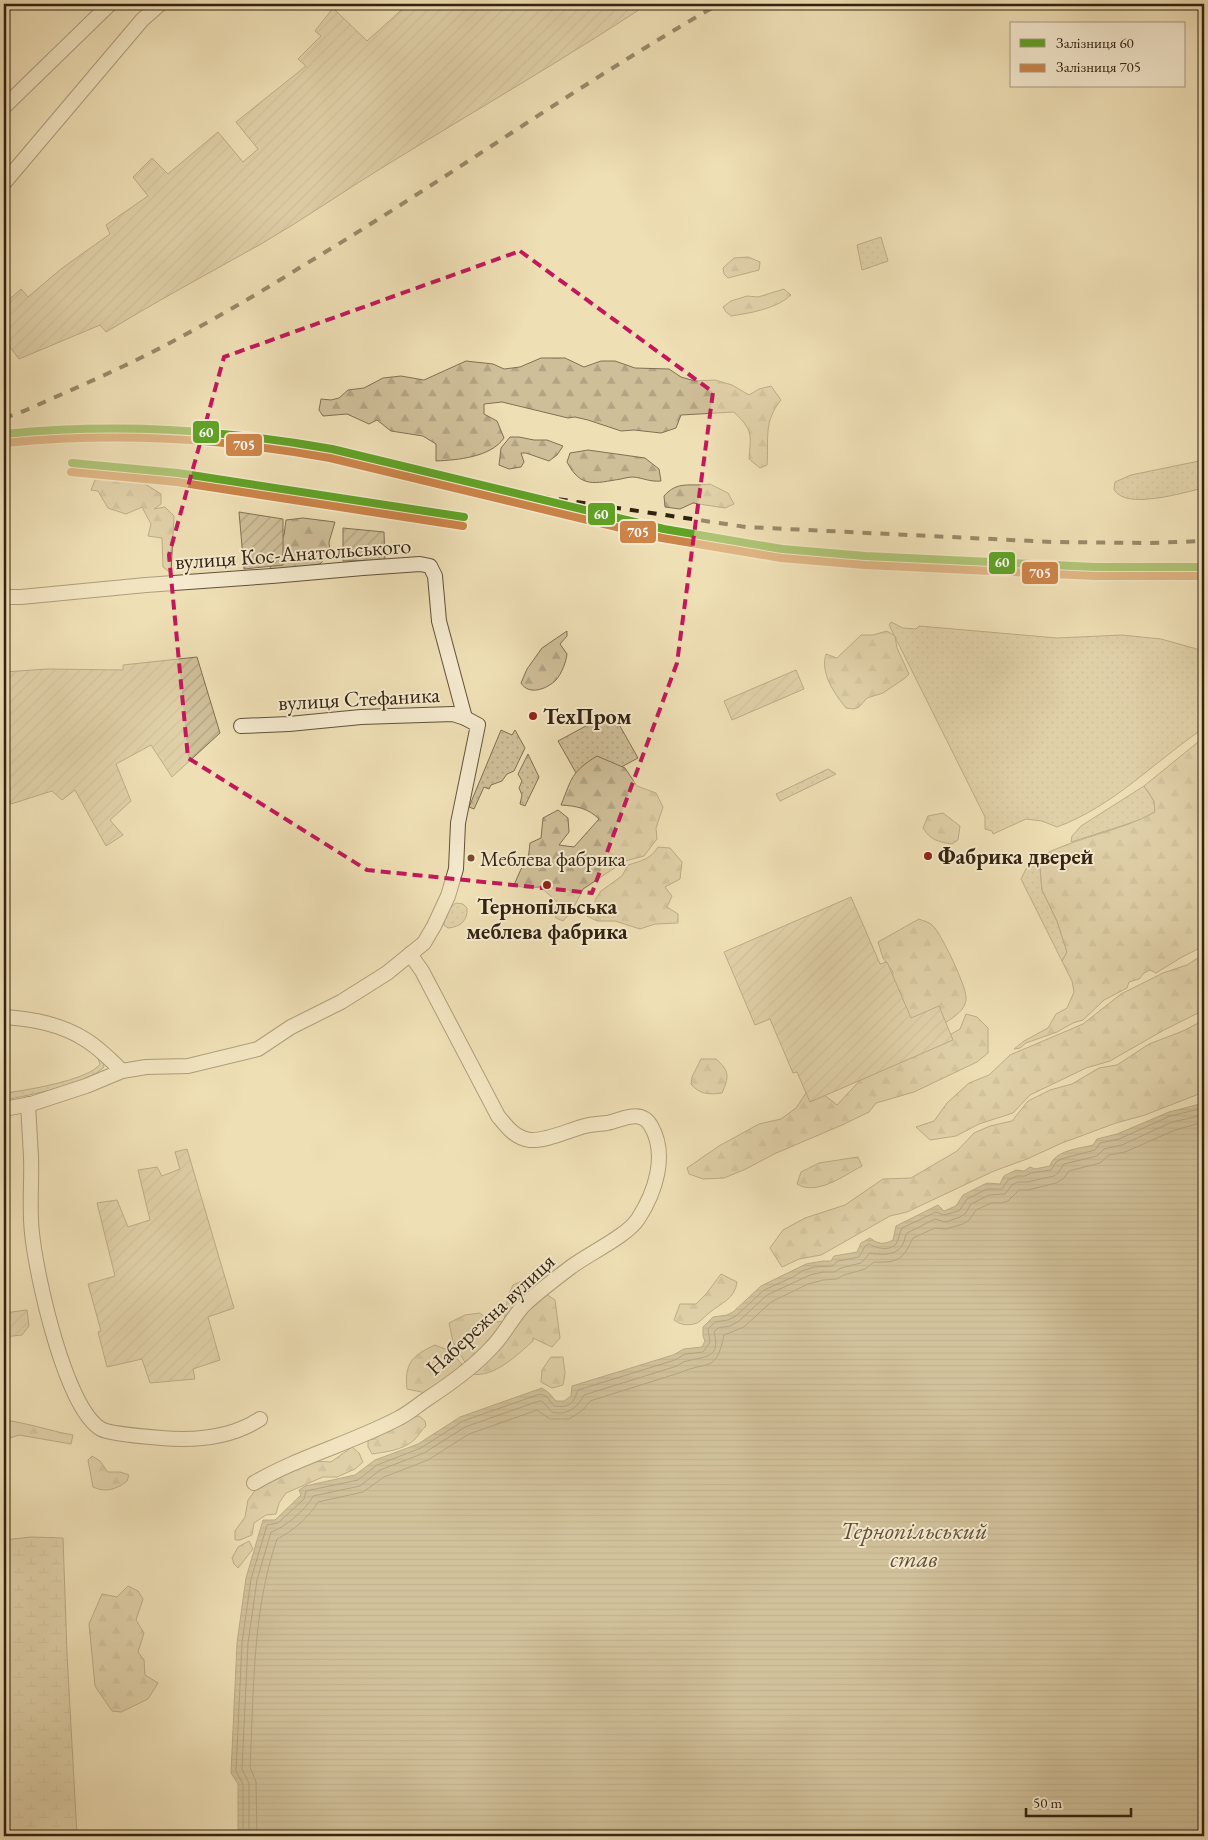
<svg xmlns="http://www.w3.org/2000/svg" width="1208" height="1840" font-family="'EB Garamond',serif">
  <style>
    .grass { fill: url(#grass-dots); stroke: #807054 }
    .forest { fill: url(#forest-firs); stroke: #807054 }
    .wetland { fill: url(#wetland-marsh); stroke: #807054 }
    .garden { fill: url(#garden-furrows); stroke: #807054 }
    .water { fill: url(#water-rules); stroke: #7d6d51 }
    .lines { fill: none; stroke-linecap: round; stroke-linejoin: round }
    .shore { stroke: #706046; stroke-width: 1 }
    .street-casing { stroke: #615139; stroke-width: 16 }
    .street { stroke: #f5eacf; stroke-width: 14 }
    .rail { stroke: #322210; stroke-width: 4; stroke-dasharray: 9 9; stroke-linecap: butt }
    .rail-1-casing { stroke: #f5eacf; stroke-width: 11 }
    .rail-2-casing { stroke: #f5eacf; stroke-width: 11 }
    .rail-1 { stroke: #60a226; stroke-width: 8 }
    .rail-2 { stroke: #cc8449; stroke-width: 8 }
    .marked { fill: none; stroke: #c2185b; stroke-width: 4; stroke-dasharray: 10 6; stroke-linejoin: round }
    .poi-dot { fill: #8f2418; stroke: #f5eacf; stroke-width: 2 }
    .bus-dot { fill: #7a4b2a; stroke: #f5eacf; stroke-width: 2 }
    .labels { text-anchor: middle; stroke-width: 4; stroke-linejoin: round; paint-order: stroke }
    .bus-label { font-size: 21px; fill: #322210; stroke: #f5eacf; text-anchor: start }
    .street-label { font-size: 22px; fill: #322210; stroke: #f5eacf }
    .poi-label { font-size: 22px; font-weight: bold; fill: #322210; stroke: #f5eacf; text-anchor: start }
    .water-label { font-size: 24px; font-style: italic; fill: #5e4e36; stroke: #f5eacf }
    .line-badge { stroke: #f5eacf; stroke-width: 2 }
    .badge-label { font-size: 14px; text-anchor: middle; font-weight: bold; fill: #fff }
  </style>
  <defs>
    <pattern id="grass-dots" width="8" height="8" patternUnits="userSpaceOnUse" patternTransform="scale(1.25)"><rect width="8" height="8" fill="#cfbf99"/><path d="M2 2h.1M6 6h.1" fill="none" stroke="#b2a483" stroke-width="1.8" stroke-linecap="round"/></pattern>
    <pattern id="forest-firs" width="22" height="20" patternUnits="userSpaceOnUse" patternTransform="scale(1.25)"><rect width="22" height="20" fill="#cfbf99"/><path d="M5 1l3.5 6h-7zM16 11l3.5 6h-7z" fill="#b2a483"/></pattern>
    <pattern id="wetland-marsh" width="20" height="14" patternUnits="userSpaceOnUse" patternTransform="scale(1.25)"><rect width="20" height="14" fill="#cfbf99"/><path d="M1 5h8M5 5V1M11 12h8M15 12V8" fill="none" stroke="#b2a483"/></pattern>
    <pattern id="garden-furrows" width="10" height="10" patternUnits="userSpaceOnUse" patternTransform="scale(1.25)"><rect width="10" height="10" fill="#cfbf99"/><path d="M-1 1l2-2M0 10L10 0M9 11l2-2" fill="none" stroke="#b2a483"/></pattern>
    <pattern id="water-rules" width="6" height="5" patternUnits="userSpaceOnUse" patternTransform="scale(1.25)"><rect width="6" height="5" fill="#af9f7d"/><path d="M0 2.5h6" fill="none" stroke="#8f8165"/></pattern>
  </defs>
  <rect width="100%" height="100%" fill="#efdfb5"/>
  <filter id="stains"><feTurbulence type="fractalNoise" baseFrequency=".004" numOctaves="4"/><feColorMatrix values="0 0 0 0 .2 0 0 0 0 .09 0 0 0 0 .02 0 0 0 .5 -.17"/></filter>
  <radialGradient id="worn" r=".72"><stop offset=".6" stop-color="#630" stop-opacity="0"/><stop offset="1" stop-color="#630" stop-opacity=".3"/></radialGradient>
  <g class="grass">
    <polygon points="881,237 888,261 862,270 857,245"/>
    <path d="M1204,460V488C1185,492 1124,511 1114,489L1115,482L1131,475Z"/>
    <path d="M891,622L903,628L916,629L919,626L1057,638L1122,635L1161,639L1204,651V728C1155,761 1114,806 1057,827L1042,821L1026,819L993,834L992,831L985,829V817L889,625Z"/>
    <polygon points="612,712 638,758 584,787 558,741"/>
    <polygon points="501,730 512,735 515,730 525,748 514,771 507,774 502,781 491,785 489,789 484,787 474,809 469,807"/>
    <polygon points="528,754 539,777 525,806 520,804 522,795 519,788 522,781 518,774"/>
    <polygon points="828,769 836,774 780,801 776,794"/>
    <polygon points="1144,786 1154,801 1155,812 1143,819 1071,842 1072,836 1081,826"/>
    <polygon points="1039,857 1042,890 1057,921 1067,952 1062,961 1021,879 1026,869"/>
    <path d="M456,903L463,904L467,908C468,920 461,927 448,928L444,925C444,915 449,908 456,903Z"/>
    <path d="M12,1020C46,1024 77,1033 102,1056L104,1067C89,1083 27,1096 4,1100V1093C23,1091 90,1080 100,1064L96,1053L59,1033L40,1026L12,1023Z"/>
  </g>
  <g class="forest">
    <polygon points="748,257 760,262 759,270 728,278 724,274 723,268 734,258"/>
    <path d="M784,289L791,295C776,309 750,313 731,316L726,312L723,307L731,301L747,296L758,297Z"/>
    <path d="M541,358H565L584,367L601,361H615L635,368L669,369L681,377L695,381L715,380L732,385L749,395L759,389L771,386L781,400C763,422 769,439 767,465L760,468L749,459C751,433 753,431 734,412L681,415L676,428L661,433L634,430L621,431L588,420L575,417L568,418L502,402L484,404V414L497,421L504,438C491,457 458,460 436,461V444L423,436L391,431L377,420L369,424L347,414L323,416L319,410L321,399L331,400L339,398L348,390L364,388L383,378L401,376L424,380L466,361L493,364L504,369L520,367Z"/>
    <polygon points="510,437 519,437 534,440 547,440 563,446 557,455 549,461 526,453 521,453 524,462 521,467 509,469 499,465 501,448"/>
    <path d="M588,450L645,458L659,469L661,481C649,482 644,478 633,477C629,477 625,478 621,479C595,483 581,489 567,462L570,453Z"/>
    <polygon points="110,477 145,484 161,494 161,504 154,509 165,507 174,516 171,573 163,567 162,538 148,536 151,524 142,507 126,514 108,508 98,491 91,490 95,480"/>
    <path d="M710,484L728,493L734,504L725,508L693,503L680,509L665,507L664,496C678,480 690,487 710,484Z"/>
    <polygon points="303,518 335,522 329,542 330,553 320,564 270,571 271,560 284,535 286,520"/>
    <path d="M567,631V636L560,644L567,654C566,662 562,673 556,680C547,689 529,696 521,683L527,669L542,648Z"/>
    <path d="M887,631L895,636L897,648L909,674L905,678L883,693L867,698L859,707L854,709L846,708C834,693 820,673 826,654L837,658L861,635H873Z"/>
    <path d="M1203,738L1204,946L1182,957L1156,973L1150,970L1144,973L1139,979L1129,982L1127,988L1104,1000L1083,1020L1073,1023L1057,1032L1026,1043L1020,1048L1014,1049L1024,1041L1048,1028L1056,1014L1067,1008L1074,992L1072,981L1062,961L1067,952L1057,921L1042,890L1039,857C1076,837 1119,832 1155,812L1154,801L1144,786Z"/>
    <path d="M597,756L625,768L637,786L656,793L663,807L656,828L657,839L644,856L625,861L583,889L572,911L563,921L556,918L554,913L557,902L541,887L526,888L514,885L521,869L528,861L530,843L541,838L543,818L558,810L568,818L569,832L559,845L574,847L599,819C588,808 576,806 561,805C572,778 571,772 597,756Z"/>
    <path d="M943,813L960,826L958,840L952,844C939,842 930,840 923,828L928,816Z"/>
    <path d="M658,847L670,848L682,862L680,879L665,887L672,896L667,907L678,914V923L655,924L640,929L615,921H597L587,916L596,907L595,900L601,891L622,876L628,865C641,861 651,859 658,847Z"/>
    <path d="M919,919C923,921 930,922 933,926C941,933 966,986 966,997C967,1009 954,1017 945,1023L911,1021L892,985L893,972L883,958L878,942Z"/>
    <polygon points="1204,954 1204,1010 1164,1030 1110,1061 1086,1068 1030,1095 1013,1113 979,1124 956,1136 930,1140 916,1127 934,1121 947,1103 969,1083 989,1075 1010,1055 1083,1024 1121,994 1163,973 1187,965"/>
    <polygon points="966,1014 977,1017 988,1028 988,1053 977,1062 914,1092 876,1103 869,1112 842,1125 774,1154 746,1169 724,1178 703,1179 689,1174 687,1168 719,1146 759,1124 781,1119 796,1108 806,1093 823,1094 837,1105 868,1072 886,1058 904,1061 960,1029"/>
    <polygon points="1204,1020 1204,1092 1145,1115 1116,1123 1062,1143 1027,1159 994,1171 907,1212 890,1216 821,1255 799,1259 782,1267 770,1248 783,1230 805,1218 845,1205 883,1179 911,1178 957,1151 974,1133 990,1126 1012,1121 1028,1101 1050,1090 1072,1084 1099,1068 1117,1065 1149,1044 1183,1031"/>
    <path d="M701,1059H716C730,1071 729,1077 722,1093C709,1095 699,1094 691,1084L692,1077Z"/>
    <path d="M858,1157L862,1166C843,1176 817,1196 797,1184L801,1172L819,1163Z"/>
    <path d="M721,1274L737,1282C735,1299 721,1303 709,1313C705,1316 701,1321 697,1323C689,1326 680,1325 674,1320L680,1304H696L706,1294Z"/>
    <path d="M531,1277L526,1300L546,1294L555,1300L560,1338L552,1347L533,1338V1341C517,1355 494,1378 472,1374L453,1342L449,1323L465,1315L480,1313C488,1321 493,1323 504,1321L508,1296L513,1285Z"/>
    <path d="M435,1345L450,1351L462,1364L457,1372L426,1393L407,1389C404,1363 413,1355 435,1345Z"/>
    <polygon points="551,1357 563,1357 565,1373 563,1385 552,1388 541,1382 542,1370"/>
    <path d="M419,1416L425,1421L426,1426C421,1430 418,1437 413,1441C402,1450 386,1452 372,1454L368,1447V1440L375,1439L401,1420Z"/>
    <path d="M4,1420C28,1423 50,1431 73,1435L71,1444L19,1435L4,1440Z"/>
    <polygon points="352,1447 359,1453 363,1462 355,1469 337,1477 323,1477 286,1493 279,1503 276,1514 266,1515 254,1523 252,1535 240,1540 235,1540 235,1531 245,1517 248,1500 257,1488 312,1461 331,1462"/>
    <path d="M92,1456L100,1461L108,1472H120L129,1475L127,1481C117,1489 106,1493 93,1487L88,1460Z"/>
    <polygon points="249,1541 253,1549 238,1568 234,1564 232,1558 238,1547"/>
    <polygon points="128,1586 138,1591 143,1599 136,1620 144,1633 138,1652 144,1660 145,1675 158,1683 148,1699 121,1712 112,1711 95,1686 89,1624 102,1594 117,1597"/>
  </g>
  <polygon class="wetland" points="31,1537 63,1538 67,1654 77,1836 4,1836 4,1540"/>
  <g class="garden">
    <path d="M408,4H421L425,8L430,4H648C564,59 478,109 393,161C348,188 306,218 261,244C209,273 157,301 106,332L100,325L19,359L4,339V304L21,289L28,297L61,269L110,234L106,225L148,196L133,177L152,158L168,174L218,132L243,162L258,149L236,122L306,66L298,59L321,36L315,31L333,8L367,41Z"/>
    <polygon points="239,512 283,519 283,565 244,569"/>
    <polygon points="343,528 384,532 385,560 343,561"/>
    <polygon points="197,657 220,733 172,777 151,745 116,764 131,801 110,820 123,835 106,846 75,790 62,800 52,791 11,804 4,784 4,672 47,669 123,670 123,665"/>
    <polygon points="796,670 804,689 732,720 724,701"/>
    <polygon points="851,897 880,964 887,962 911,1018 939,1006 953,1040 810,1102 797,1072 793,1073 770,1019 755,1025 724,952"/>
    <polygon points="187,1149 234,1308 208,1317 220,1360 193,1369 195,1379 150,1383 142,1359 107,1367 98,1332 101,1331 88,1284 115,1276 97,1203 117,1200 128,1227 150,1220 138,1170 157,1167 162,1176 180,1169 175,1152"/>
    <polygon points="27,1310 29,1326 22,1335 4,1337 4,1313"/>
  </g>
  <path class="water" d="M1204,1103V1836H238V1784L231,1773L237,1643L246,1578L263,1520H275L301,1495L299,1490L305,1486L355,1475L375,1460L418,1444L460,1417L542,1388L549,1393L556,1401H564L571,1396L572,1386L673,1355L684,1349L702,1347L705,1341L703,1336V1327L713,1317L727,1315L733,1312L761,1286L806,1264L823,1261H831L834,1256L857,1252L861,1243L870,1238C878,1244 883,1245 893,1240L896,1226L938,1205L944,1211L956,1206L963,1195L987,1183L1000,1184L1004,1176L1016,1170L1024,1171L1030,1167L1035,1169L1050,1166C1055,1150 1078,1149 1093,1145L1097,1139L1117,1134L1169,1112Z"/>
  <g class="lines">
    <g class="shore">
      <path d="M243,1836V1784L236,1771L242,1643L251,1579L267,1525L278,1523L304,1499L306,1491L358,1480L377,1465L421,1448L463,1421L540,1394L546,1396L554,1406C571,1408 573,1403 578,1390L675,1360L685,1354L703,1352L710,1342L708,1329L715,1322L728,1320L736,1316L764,1290L793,1277L802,1271L814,1267L832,1266L838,1261L859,1257L865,1246L869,1244C877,1248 888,1252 896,1244C899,1240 899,1233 902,1228L936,1212L944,1215L959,1211L967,1199L987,1189H1002L1008,1180L1017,1176H1025L1031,1173L1051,1170L1056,1162L1061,1159L1095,1150L1100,1143L1119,1139L1170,1116L1204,1108"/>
      <path d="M249,1836V1783L242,1769L248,1643L257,1580L271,1532C284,1528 307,1509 313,1496L360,1486L380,1470L424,1453L465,1427L539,1401H542L552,1412C567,1416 577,1408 584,1395L677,1366C680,1364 684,1361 687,1361C705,1356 721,1359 714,1332L718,1328L730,1326L739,1321L767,1295L810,1275L823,1272H834L841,1268L861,1263L870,1253C881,1255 897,1256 903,1244C905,1240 905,1236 907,1233L935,1219L946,1222L960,1217L965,1214L971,1204L989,1195L1005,1194L1012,1185L1018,1182H1027L1054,1176L1058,1173L1064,1164L1097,1156L1104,1149L1122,1145L1172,1122L1204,1115"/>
      <path d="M257,1836L256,1782L250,1767C254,1691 252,1612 277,1539C292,1532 310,1516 318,1502L363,1492L384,1477L428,1460L469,1434L537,1410L550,1419H569L583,1410L590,1401L679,1373C708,1360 716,1374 724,1335L744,1327L771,1302L808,1284L823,1280L837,1279L844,1275L865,1269L874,1262C899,1263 903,1259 913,1238L935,1228L946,1229L963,1224L969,1220L976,1210L991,1203H1001L1008,1201L1019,1190H1028L1056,1183L1063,1179L1069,1171L1100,1163L1109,1155L1125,1152L1175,1130L1204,1122"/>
    </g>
    <defs>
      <g id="street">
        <polyline points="4,107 110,4"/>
        <polyline points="4,183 142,20 160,4"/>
        <polyline points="4,597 21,597 146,585 272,576 363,568 420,564 430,566 435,576 439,621 465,718"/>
        <path d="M4,1017C33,1019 61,1024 86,1040C99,1048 111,1060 122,1071"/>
        <path d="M28,1104C29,1122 30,1139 31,1157C32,1182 29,1208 32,1233C36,1274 65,1408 101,1429C110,1434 149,1437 161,1438C195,1441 231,1438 260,1419"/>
        <polyline points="4,1109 31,1104 86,1086 122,1071 146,1067 188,1066 258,1049 291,1027 341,1002 387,973 424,943 434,926 448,896 456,869 458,823 478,725 465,718 453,714 361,717 289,724 241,726"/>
        <path d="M254,1483C300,1456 352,1443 399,1418C409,1413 418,1405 427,1399C450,1384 473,1368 492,1347C504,1335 512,1318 524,1305C538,1292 555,1279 571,1267C588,1254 627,1236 638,1219C655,1193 668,1155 651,1126C641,1108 622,1120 607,1123C600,1124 592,1124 585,1126C569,1130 547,1141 530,1140C515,1138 507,1127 498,1116L422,971L410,954"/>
      </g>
    </defs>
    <use href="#street" class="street-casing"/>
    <use href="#street" class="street"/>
    <g class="rail">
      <path d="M4,418L24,411C71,390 118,370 164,346C211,321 258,294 304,265C444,181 577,85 719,4"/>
      <polyline points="523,494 746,527 1053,542 1150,543 1204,541"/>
    </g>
    <defs>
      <g id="rail-1">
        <path d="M4,434C117,423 220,429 332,449L664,529L782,549L865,556L1095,567H1204"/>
        <polyline points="72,463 178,473 464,517"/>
      </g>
      <g id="rail-2">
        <path d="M5,443C117,432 219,438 330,458L662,538L781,558L865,565L1095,576H1204"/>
        <polyline points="71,472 177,482 463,526"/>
      </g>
    </defs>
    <use href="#rail-1" class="rail-1-casing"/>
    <use href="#rail-2" class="rail-2-casing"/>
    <use href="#rail-1" class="rail-1"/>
    <use href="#rail-2" class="rail-2"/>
  </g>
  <path d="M0 0H1208V1840H0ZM520,251L713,392L677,663L592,893L367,870L188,758L169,555L224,357Z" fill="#efdfb5" fill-opacity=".55" fill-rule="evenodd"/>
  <path class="marked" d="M520,251L713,392L677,663L592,893L367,870L188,758L169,555L224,357Z"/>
  <g class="poi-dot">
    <circle cx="533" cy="716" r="5"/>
    <circle cx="928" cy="856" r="5"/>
    <circle cx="547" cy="885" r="5"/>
  </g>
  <circle class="bus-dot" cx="471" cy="858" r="4.5"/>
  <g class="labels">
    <g class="bus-label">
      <text x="480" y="866">Меблева фабрика</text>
    </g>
    <g class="street-label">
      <text transform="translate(293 553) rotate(-4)" y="8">вулиця Кос-Анатольського</text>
      <text transform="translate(359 698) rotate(-3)" y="8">вулиця Стефаника</text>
      <text transform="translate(490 1314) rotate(-43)" y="8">Набережна вулиця</text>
    </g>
    <g class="poi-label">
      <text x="543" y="724">ТехПром</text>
      <text x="938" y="864">Фабрика дверей</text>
      <text x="547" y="914" text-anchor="middle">Тернопільська<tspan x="547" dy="25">меблева фабрика</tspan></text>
    </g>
    <g class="water-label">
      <text x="914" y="1539">Тернопільський<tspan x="914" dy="28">став</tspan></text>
    </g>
  </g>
  <g class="line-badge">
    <rect x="192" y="420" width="28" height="24" rx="5" fill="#60a226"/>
    <rect x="225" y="433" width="38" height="24" rx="5" fill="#cc8449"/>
    <rect x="587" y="502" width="29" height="24" rx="5" fill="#60a226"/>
    <rect x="619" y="520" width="38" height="24" rx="5" fill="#cc8449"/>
    <rect x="988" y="551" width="28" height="24" rx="5" fill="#60a226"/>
    <rect x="1021" y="561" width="38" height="24" rx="5" fill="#cc8449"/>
  </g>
  <g class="badge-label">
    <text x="206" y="437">60</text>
    <text x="244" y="450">705</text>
    <text x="601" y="519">60</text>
    <text x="638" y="537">705</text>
    <text x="1002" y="567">60</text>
    <text x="1040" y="578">705</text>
  </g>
  <rect width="1208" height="1840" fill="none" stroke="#efdfb5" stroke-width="20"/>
  <rect x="5" y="5" width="1198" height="1830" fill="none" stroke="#322210" stroke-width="2.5"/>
  <rect x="10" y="10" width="1188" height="1820" fill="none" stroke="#322210"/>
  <rect x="1010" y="22" width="175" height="65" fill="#f5eacf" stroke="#a79a83"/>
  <rect x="1020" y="39" width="25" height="8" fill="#60a226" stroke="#a79a83"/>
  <text x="1056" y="48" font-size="15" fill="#322210">Залізниця 60</text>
  <rect x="1020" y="64" width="25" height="8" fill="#cc8449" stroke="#a79a83"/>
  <text x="1056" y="72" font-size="15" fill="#322210">Залізниця 705</text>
  <path d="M1026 1808v8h105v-8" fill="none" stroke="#322210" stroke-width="2.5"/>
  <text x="1033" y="1808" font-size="15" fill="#322210" stroke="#f5eacf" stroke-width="4" paint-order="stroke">50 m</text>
  <rect width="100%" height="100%" filter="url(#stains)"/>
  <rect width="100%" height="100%" fill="url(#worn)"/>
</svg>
